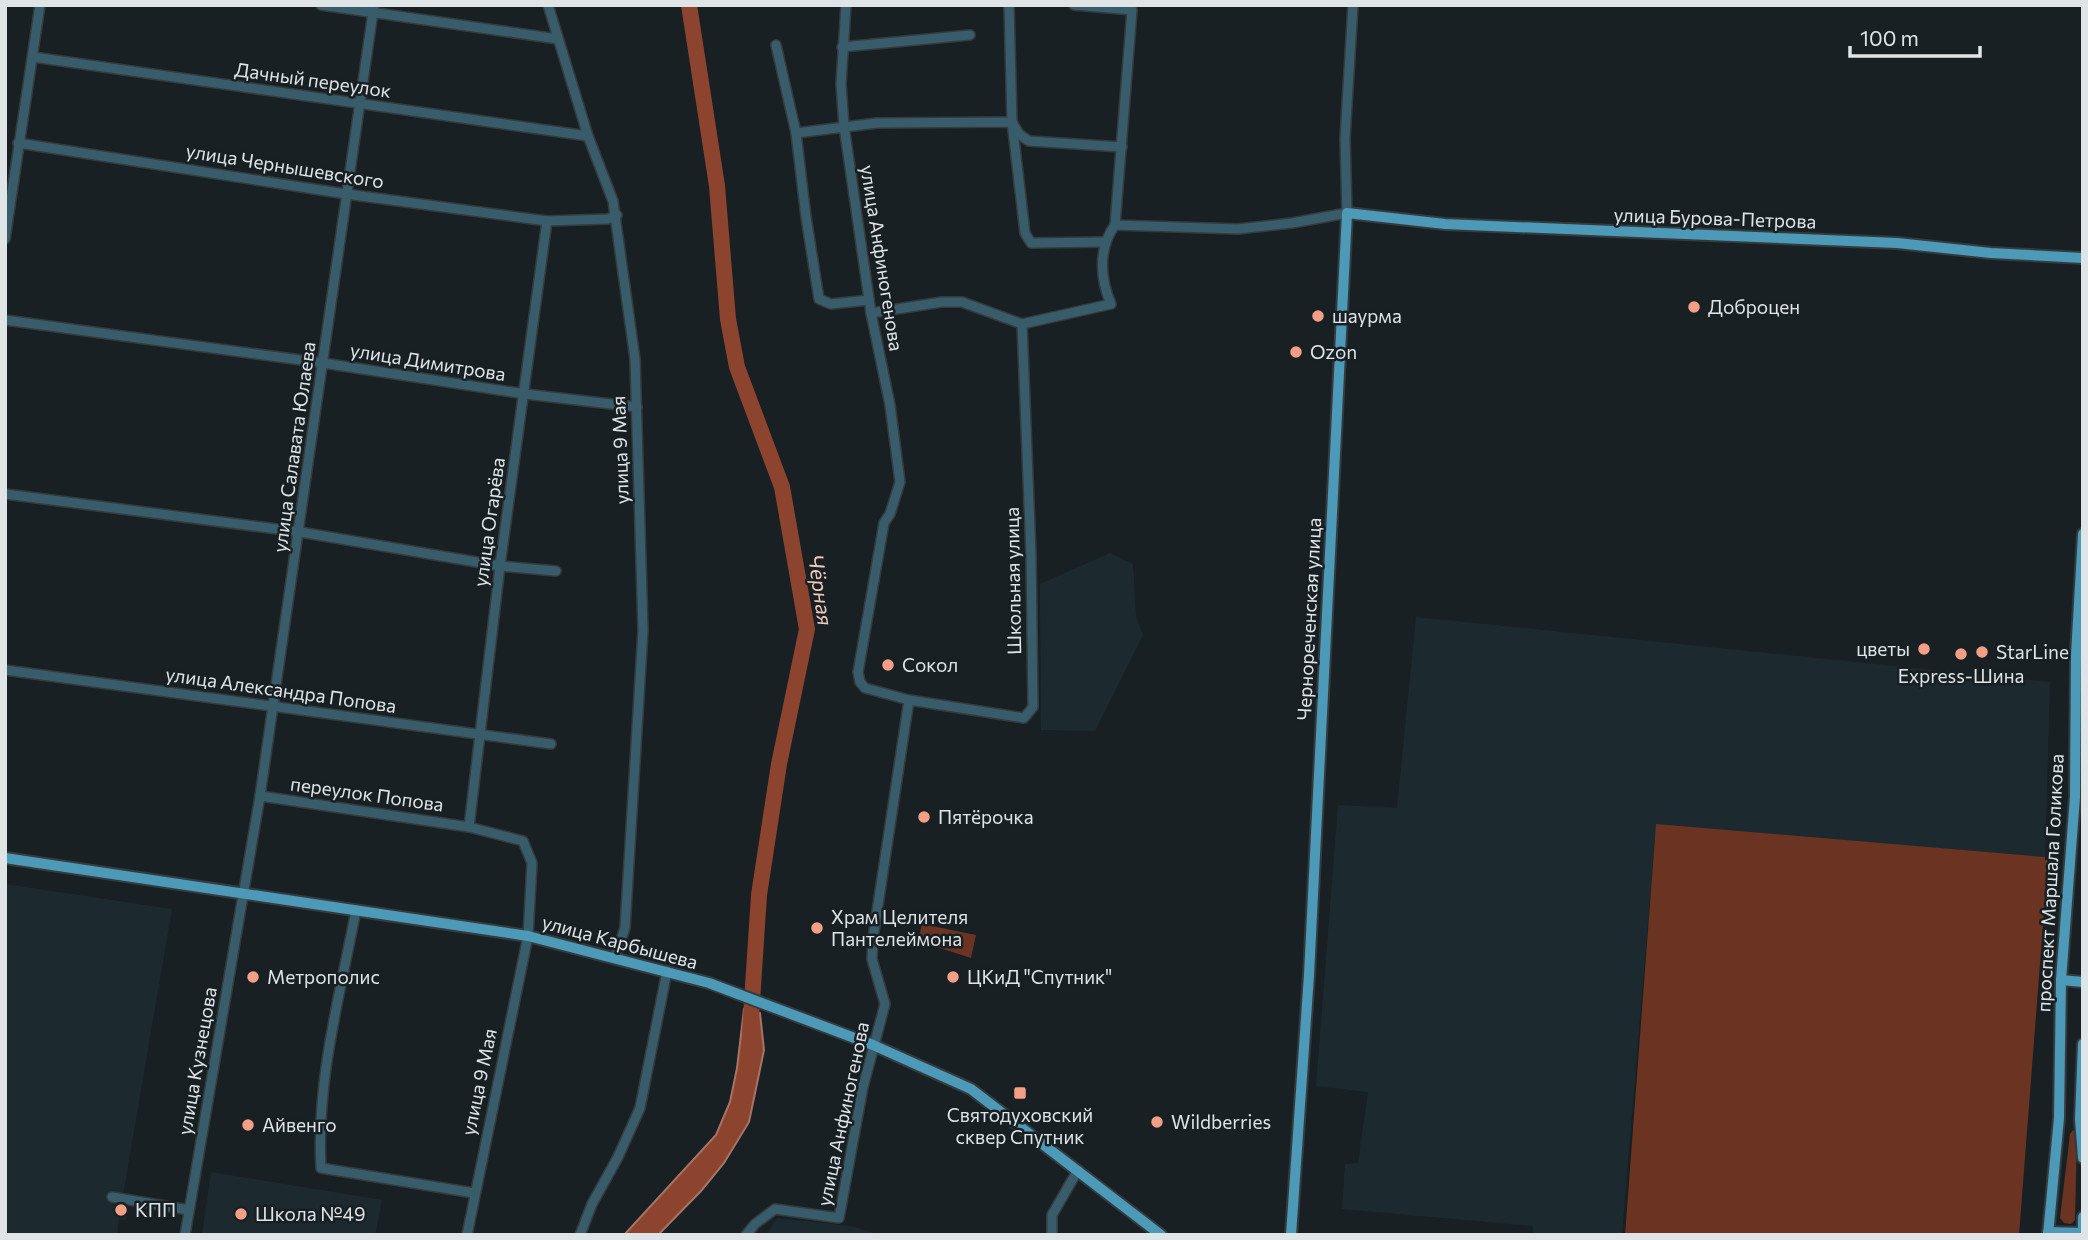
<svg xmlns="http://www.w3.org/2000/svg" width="2088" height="1240" font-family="Commissioner,sans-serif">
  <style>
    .built { fill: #1c2a30 }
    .green { fill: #6b3322 }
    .water { fill: #8d442f; stroke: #a67466; stroke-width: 2 }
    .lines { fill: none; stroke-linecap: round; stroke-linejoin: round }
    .river { stroke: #8d442f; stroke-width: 16 }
    .minor-casing { stroke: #343b3e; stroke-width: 12 }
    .major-casing { stroke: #343b3e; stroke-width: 14 }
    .minor { stroke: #395c6b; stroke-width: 9 }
    .major { stroke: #4c99b8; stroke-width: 10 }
    .poi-dot { fill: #f39f86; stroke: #182023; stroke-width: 2.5 }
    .labels { text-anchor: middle; stroke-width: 5; stroke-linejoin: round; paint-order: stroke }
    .street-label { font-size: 19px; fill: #dfe4e7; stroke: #182023 }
    .poi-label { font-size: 19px; fill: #dfe4e7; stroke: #182023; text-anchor: start }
    .water-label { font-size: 21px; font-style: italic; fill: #f4c8bb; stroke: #182023 }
  </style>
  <rect width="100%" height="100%" fill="#182023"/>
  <g class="built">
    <polygon points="1110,553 1133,564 1136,617 1143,635 1095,731 1041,730 1040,584"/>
    <polygon points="1416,617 2050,682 2045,857 1656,825 1622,1235 1533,1235 1533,1226 1342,1209 1345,1164 1358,1163 1368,1092 1316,1086 1338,805 1397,808"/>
    <polygon points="5,884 172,909 122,1201 129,1203 126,1220 119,1219 117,1235 5,1235"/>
    <polygon points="211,1172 382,1200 375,1235 202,1235"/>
    <polygon points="777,1218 851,1226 881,1235 766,1235"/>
  </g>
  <g class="green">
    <polygon points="1656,824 2045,857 2045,860 2048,860 2019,1235 1625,1235"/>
    <polygon points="922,924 976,935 971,958 918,941"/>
    <polygon points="2073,1130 2077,1133 2075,1220 2071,1224 2064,1223 2060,1218 2070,1134"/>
  </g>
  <polygon class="water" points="744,1009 760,1013 764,1050 749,1122 724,1163 701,1191 658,1235 624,1235 716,1135 730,1102 737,1068"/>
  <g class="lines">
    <polyline class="river" points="689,5 717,186 728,319 737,367 782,487 807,629 779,764 759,895 750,1032"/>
    <defs>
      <g id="minor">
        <polyline points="321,5 558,39"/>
        <polyline points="548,5 588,136 613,201 635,359 643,630 625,928 615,958"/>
        <polyline points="1009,5 1012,122 1025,233 1031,243 1104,242"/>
        <polyline points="1074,5 1132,10 1115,225 1238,229 1292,223 1347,213 1345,138 1353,5"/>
        <polyline points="776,45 796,133 806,217 819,299 831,304 869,300"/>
        <polyline points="842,47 970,35"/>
        <polyline points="33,57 588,136"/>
        <polyline points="796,133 877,123 1012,122 1019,134 1029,141 1122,147"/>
        <polyline points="18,143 346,194 547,221 608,219 617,215"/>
        <polyline points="5,239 40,5"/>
        <path d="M871,313L942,302H962L1022,324L1111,304C1100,279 1098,248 1115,225"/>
        <polyline points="5,320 323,363 525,394 637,407"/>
        <polyline points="5,494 300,532 500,566 556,571"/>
        <polyline points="5,670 551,744"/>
        <polyline points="909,700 1024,718 1033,707 1031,555 1022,324"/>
        <polyline points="260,796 469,827 523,841 532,863 528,936 467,1235"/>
        <polyline points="469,827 500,566 547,221"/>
        <path d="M356,910C340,995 316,1081 321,1168L474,1193"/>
        <polyline points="112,1197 189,1210"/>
        <polyline points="185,1235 260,796 374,5"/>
        <polyline points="580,1235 592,1204 618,1157 640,1108 667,971"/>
        <polyline points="746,1235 755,1224 775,1209 839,1218 863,1087 885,1004 872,959 873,938 909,700 865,688 860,682 858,672 884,523 890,514 900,482 890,405 871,313 844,126 841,84 846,5"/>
        <polyline points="1052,1235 1052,1215 1078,1170"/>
      </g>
      <g id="major">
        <polyline points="5,858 528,936 709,983 873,1045 971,1089 1161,1235"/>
        <polyline points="2061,980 2083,982"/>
        <polyline points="2083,1044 2080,1119 2083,1158"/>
        <polyline points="2048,1232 2083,1233"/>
        <polyline points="1291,1235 1309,975 1347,213 1445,224 1897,243 1991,253 2083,258"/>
        <polyline points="2048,1235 2059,1118 2061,980 2075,797 2076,655 2083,534"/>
        <polyline points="2083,1235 2083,1217"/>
      </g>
    </defs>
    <use href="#minor" class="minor-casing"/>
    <use href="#major" class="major-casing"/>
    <use href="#minor" class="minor"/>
    <use href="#major" class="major"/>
  </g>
  <g class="poi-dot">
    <circle cx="1694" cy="307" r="7"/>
    <circle cx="1318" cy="316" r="7"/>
    <circle cx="1296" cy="352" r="7"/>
    <circle cx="1924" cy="649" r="7"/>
    <circle cx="1982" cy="652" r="7"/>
    <circle cx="1961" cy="654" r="7"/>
    <circle cx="888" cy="665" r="7"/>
    <circle cx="924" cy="817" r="7"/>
    <circle cx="817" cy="928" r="7"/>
    <circle cx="253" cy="977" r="7"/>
    <circle cx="953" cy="977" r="7"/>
    <rect x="1013" y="1086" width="14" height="14" rx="3.5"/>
    <circle cx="1157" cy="1122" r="7"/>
    <circle cx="248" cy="1125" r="7"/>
    <circle cx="121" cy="1210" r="7"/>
    <circle cx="241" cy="1214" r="7"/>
  </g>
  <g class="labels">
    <g class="street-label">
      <text transform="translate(313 80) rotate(8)" y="7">Дачный переулок</text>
      <text transform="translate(285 166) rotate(9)" y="7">улица Чернышевского</text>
      <text transform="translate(1715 218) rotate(2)" y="7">улица Бурова-Петрова</text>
      <text transform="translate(882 258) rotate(81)" y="7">улица Анфиногенова</text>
      <text transform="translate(428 362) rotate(9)" y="7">улица Димитрова</text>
      <text transform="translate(294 447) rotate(-82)" y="7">улица Салавата Юлаева</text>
      <text transform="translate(620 450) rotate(-92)" y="7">улица 9 Мая</text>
      <text transform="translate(489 522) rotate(-82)" y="7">улица Огарёва</text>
      <text transform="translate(1013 581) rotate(-91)" y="7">Школьная улица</text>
      <text transform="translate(1309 619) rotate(-87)" y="7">Чернореченская улица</text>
      <text transform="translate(281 690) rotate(8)" y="7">улица Александра Попова</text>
      <text transform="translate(367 794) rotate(8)" y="7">переулок Попова</text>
      <text transform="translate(2050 883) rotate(-87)" y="7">проспект Маршала Голикова</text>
      <text transform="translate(620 942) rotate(15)" y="7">улица Карбышева</text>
      <text transform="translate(197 1061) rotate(-80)" y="7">улица Кузнецова</text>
      <text transform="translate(479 1082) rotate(-78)" y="7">улица 9 Мая</text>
      <text transform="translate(843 1114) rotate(-78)" y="7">улица Анфиногенова</text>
    </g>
    <g class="poi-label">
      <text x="1708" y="314">Доброцен</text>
      <text x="1332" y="323">шаурма</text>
      <text x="1310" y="359">Ozon</text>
      <text x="1910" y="656" text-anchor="end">цветы</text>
      <text x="1996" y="659">StarLine</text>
      <text x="902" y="672">Сокол</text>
      <text x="1961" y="683" text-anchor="middle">Express-Шина</text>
      <text x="938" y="824">Пятёрочка</text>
      <text x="831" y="924">Храм Целителя<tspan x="831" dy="22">Пантелеймона</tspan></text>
      <text x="267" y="984">Метрополис</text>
      <text x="967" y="984">ЦКиД "Спутник"</text>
      <text x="1020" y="1122" text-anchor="middle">Святодуховский<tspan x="1020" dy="22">сквер Спутник</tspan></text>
      <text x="1171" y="1129">Wildberries</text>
      <text x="262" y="1132">Айвенго</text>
      <text x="135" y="1217">КПП</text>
      <text x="255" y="1221">Школа №49</text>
    </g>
    <g class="water-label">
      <text transform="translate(820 590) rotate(82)" y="7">Чёрная</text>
    </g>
  </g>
  <rect width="2088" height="1240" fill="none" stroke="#dfe4e7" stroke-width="14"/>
  <path d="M1850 46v10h130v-10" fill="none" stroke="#dfe4e7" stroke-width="3.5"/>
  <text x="1860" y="46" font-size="21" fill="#dfe4e7" stroke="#182023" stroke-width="5" paint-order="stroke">100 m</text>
</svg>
